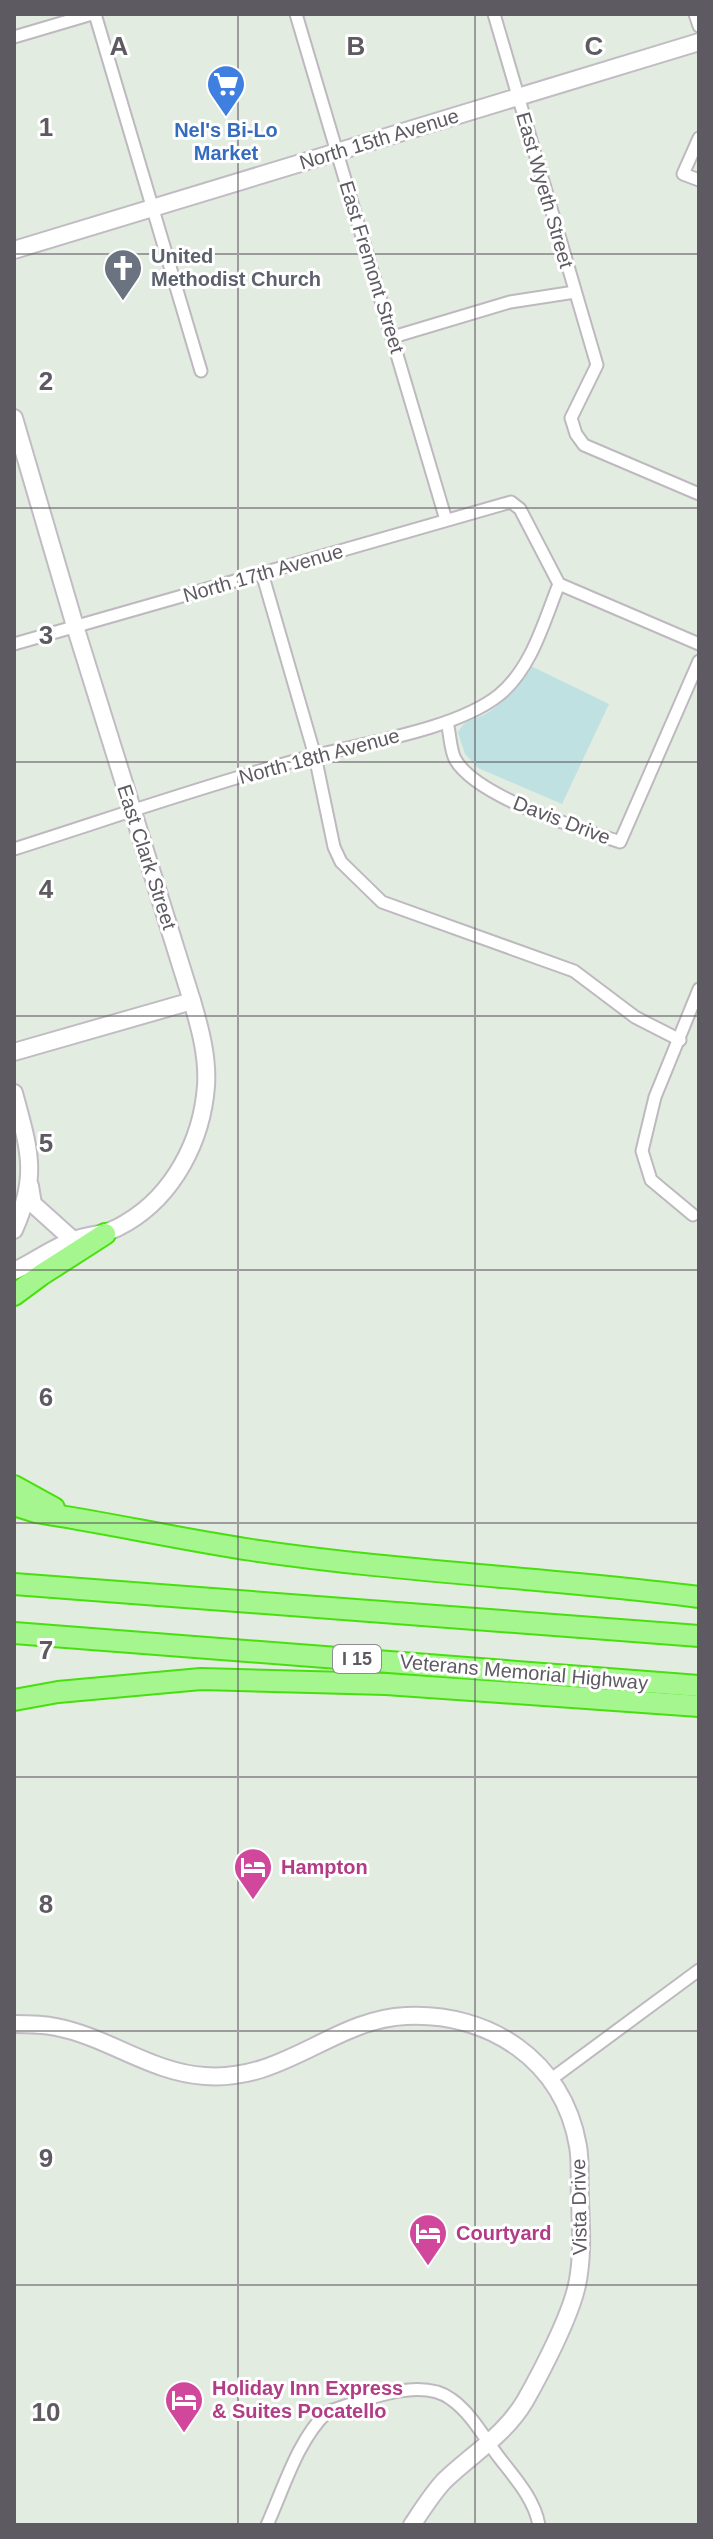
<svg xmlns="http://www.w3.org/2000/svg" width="713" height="2539" font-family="Helvetica,sans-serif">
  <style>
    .green { fill: #bfe1e2 }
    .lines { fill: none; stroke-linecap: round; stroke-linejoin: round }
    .street-casing { stroke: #bdb9bf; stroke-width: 15 }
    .secondary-casing { stroke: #c1bcc4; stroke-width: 20 }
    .highway-casing { stroke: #47e00e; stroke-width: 24 }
    .street { stroke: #fff; stroke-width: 11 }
    .secondary { stroke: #fff; stroke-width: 16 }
    .highway { stroke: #a5f68e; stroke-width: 20 }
    .grid { fill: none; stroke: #5e5a61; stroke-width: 2; stroke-opacity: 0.55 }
    .labels { text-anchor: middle; stroke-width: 6; stroke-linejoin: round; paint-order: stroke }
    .shield { fill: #fff; stroke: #8e8c90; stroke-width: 2 }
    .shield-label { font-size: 18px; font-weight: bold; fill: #5e5a61 }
    .shop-label { font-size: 20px; font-weight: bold; fill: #366cbe; stroke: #fff }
    .street-label { font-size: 20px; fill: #5e5a61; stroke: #fff }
    .worship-label { font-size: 20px; font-weight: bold; fill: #5b616d; stroke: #fff; text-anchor: start }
    .hotel-label { font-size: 20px; font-weight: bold; fill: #b23c85; stroke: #fff; text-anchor: start }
    .grid-label { font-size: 26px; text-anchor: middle; font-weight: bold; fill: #5e5a61; stroke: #fff; stroke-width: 6; stroke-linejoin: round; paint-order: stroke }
  </style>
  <rect width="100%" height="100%" fill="#e3ece1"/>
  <path class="green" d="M529,665L609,704L562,804L478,768L465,754L458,733C464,720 470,721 482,716C487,714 494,708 498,705C512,694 521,680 529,665Z"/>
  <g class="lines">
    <defs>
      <g id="street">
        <polyline points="95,14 201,371"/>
        <polyline points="296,14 446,520"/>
        <polyline points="494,14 597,365 571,418 576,434 584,445 699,494"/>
        <polyline points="695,14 699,26"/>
        <polyline points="14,37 92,14"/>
        <polyline points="699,138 683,174 699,180"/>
        <polyline points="393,337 510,302 575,292"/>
        <polyline points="262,573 315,756 334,847 341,862 382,902 574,971 635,1017 680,1040"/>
        <polyline points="14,644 511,502 520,509 559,584 699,644"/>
        <path d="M447,722C450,733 450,749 455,759C476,797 578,828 620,842L699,661"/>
        <path d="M14,849C108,819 203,786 298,760C356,744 454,731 499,695C532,668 544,621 559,584"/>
        <polyline points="693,1215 651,1180 642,1151 655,1097 699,989"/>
        <polyline points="550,2080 699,1970"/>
        <path d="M267,2525C284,2488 297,2441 327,2412C361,2401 420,2376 451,2399C471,2413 484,2437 498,2456C514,2477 534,2498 539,2525"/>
      </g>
      <g id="secondary">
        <polyline points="14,250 699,42"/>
        <path d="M14,418L75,626L192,1001C200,1028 208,1057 206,1086C202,1140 174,1195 126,1223C105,1236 95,1233 74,1240C53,1247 34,1262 14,1271"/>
        <polyline points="14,1052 192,1001"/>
        <path d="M14,1093C29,1149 39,1175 14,1230"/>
        <polyline points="30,1186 33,1204 73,1240"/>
        <path d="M14,2024C28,2024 42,2024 56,2027C108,2037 152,2073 205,2076C284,2082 334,2019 406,2016C489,2012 563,2060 578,2146C581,2163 579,2182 580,2200C581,2228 583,2257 577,2285C570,2317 542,2371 525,2401C505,2435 472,2454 444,2481C432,2494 422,2510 412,2525"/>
      </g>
      <g id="highway">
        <polyline points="14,1295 41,1275 105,1234"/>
        <polyline points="14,1486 54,1508"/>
        <path d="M14,1505L36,1512C108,1523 179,1539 252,1550C400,1572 550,1578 699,1597"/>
        <polyline points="14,1584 699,1636"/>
        <polyline points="14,1633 699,1686"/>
        <polyline points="14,1700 58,1692 201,1679 386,1684 699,1706"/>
      </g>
    </defs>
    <use href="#street" class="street-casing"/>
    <use href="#secondary" class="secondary-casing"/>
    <use href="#highway" class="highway-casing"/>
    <use href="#street" class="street"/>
    <use href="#secondary" class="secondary"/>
    <use href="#highway" class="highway"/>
  </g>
  <path class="grid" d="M238,14V2525M475,14V2525M14,254H699M14,508H699M14,762H699M14,1016H699M14,1270H699M14,1523H699M14,1777H699M14,2031H699M14,2285H699"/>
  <defs>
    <symbol id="supermarket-pin" viewBox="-11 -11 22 30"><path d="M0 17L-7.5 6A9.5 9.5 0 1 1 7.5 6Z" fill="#3f7fe0" stroke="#fff"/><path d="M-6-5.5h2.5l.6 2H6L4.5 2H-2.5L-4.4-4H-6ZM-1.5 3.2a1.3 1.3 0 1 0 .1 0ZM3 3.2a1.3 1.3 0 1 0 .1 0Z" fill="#fff"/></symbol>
    <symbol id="church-pin" viewBox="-11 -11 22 30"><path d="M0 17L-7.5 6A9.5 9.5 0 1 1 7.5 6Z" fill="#6b7280" stroke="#fff"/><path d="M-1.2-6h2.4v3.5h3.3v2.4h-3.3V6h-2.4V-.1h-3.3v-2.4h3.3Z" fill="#fff"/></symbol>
    <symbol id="hotel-pin" viewBox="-11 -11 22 30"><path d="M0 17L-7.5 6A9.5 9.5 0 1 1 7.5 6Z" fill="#d1479c" stroke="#fff"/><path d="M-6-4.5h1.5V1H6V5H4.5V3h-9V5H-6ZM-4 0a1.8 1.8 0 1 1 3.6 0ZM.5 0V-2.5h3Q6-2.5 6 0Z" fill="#fff"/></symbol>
  </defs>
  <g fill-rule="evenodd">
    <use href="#supermarket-pin" x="204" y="62" width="44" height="60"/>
    <use href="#church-pin" x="101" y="246" width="44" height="60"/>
    <use href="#hotel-pin" x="231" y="1845" width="44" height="60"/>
    <use href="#hotel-pin" x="406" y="2211" width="44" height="60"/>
    <use href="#hotel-pin" x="162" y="2378" width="44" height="60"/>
  </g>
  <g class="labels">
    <rect class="shield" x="333" y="1645" width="48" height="28" rx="6"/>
    <g class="shield-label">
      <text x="357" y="1665">I 15</text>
    </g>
    <g class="shop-label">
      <text x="226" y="137">Nel's Bi-Lo<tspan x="226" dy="23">Market</tspan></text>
    </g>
    <g class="street-label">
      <text transform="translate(379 139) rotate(-17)" y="7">North 15th Avenue</text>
      <text transform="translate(545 190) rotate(74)" y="7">East Wyeth Street</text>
      <text transform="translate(372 267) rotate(73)" y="7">East Fremont Street</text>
      <text transform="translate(263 573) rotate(-16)" y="7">North 17th Avenue</text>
      <text transform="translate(319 756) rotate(-15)" y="7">North 18th Avenue</text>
      <text transform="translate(562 820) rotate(21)" y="7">Davis Drive</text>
      <text transform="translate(147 857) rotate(72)" y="7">East Clark Street</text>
      <text transform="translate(524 1672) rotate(5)" y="7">Veterans Memorial Highway</text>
      <text transform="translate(579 2207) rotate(-91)" y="7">Vista Drive</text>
    </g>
    <g class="worship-label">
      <text x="151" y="263">United<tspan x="151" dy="23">Methodist Church</tspan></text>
    </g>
    <g class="hotel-label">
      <text x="281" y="1874">Hampton</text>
      <text x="456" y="2240">Courtyard</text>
      <text x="212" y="2395">Holiday Inn Express<tspan x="212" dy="23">&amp; Suites Pocatello</tspan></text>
    </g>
  </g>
  <g class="grid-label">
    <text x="119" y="55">A</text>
    <text x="356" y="55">B</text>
    <text x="594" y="55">C</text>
    <text x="46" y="136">1</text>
    <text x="46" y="390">2</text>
    <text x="46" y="644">3</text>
    <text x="46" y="898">4</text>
    <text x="46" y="1152">5</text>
    <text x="46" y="1406">6</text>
    <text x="46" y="1659">7</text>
    <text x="46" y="1913">8</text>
    <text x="46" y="2167">9</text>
    <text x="46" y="2421">10</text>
  </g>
  <rect width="713" height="2539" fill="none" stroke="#5e5a61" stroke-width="32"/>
</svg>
